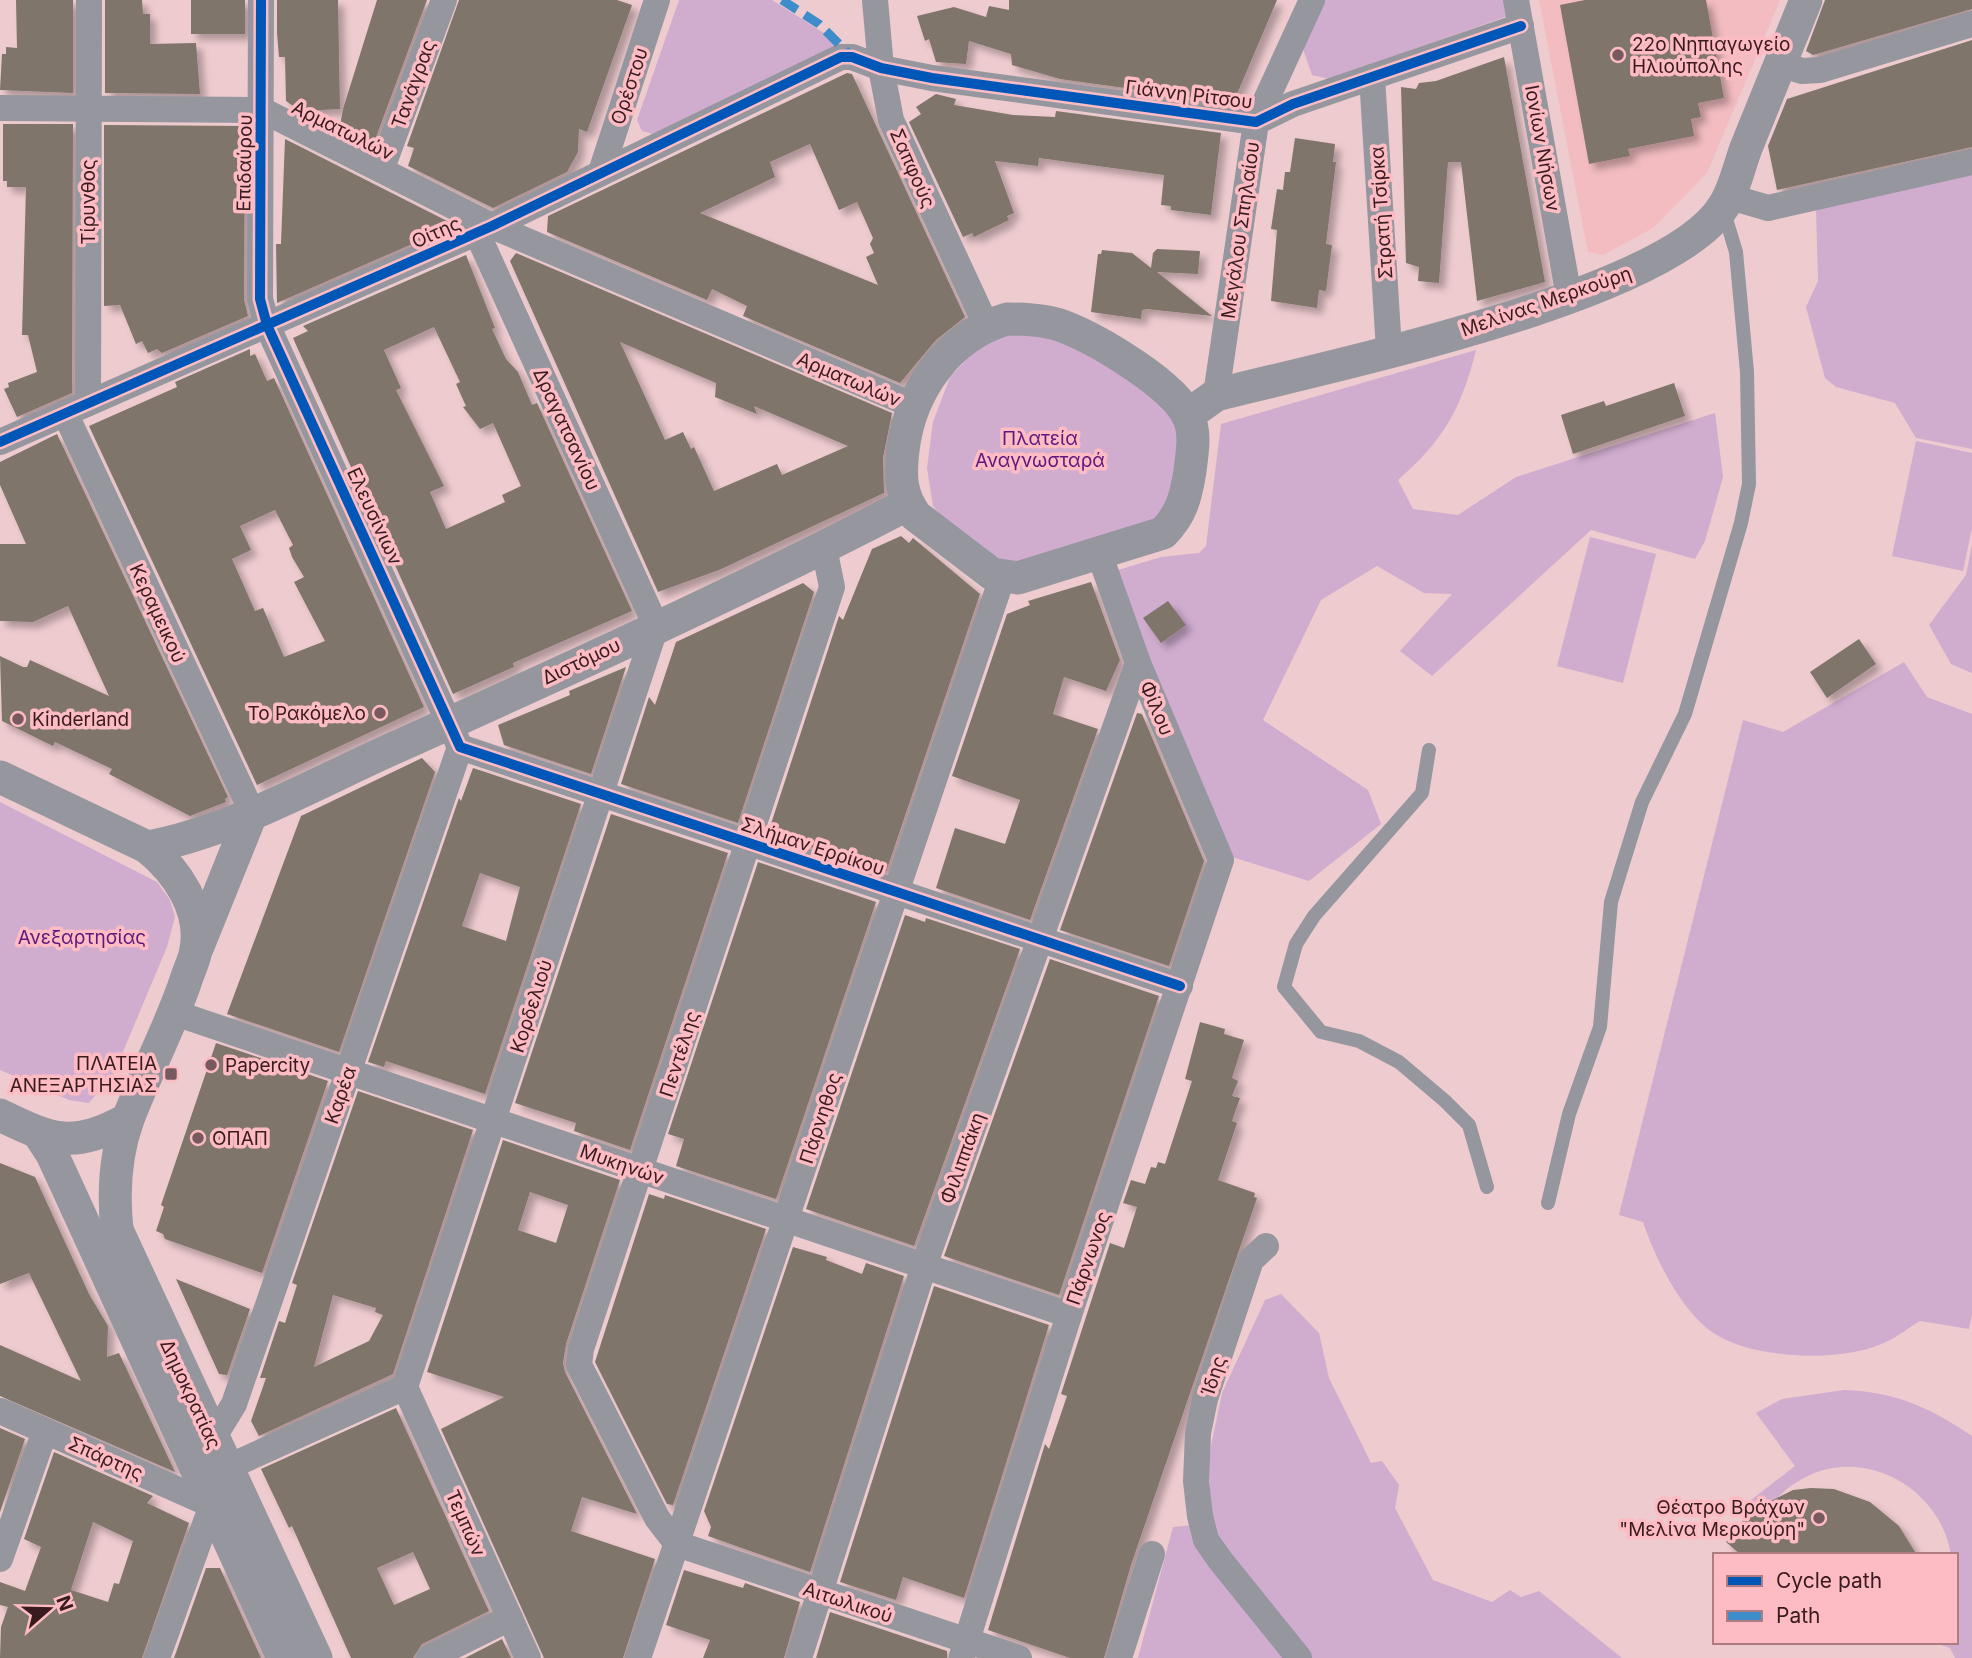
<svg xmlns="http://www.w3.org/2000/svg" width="1972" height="1658" font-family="Inter,sans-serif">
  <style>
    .built { fill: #f2bcc1 }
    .green { fill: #d0accf }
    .building { fill: #7f756a; fill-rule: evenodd; filter: url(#shadow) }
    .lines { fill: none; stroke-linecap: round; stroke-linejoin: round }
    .service { stroke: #95969e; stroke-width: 14 }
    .minor { stroke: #95969e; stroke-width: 26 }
    .tertiary { stroke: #95969e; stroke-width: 33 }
    .quiet { stroke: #3e8dca; stroke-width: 9; stroke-dasharray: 18 9; stroke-linecap: butt }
    .cycleway-casing { stroke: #fdbcc3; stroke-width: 15 }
    .cycleway { stroke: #0057b8; stroke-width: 10 }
    .poi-dot { fill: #78595d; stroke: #fdbcc3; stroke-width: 2.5 }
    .labels { text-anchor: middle; stroke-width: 7; stroke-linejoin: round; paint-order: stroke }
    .poi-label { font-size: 19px; fill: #391b1f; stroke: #fdbcc3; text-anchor: start }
    .street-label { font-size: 19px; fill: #391b1f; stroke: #fdbcc3 }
    .park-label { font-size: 19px; fill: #5e187e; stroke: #fdbcc3 }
  </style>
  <defs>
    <filter id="shadow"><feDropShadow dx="6" dy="6" stdDeviation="3.5" flood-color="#0004"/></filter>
  </defs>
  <rect width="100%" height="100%" fill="#eecbcf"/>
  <polygon class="built" points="1539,0 1780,0 1707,173 1653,228 1603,255 1588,252"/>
  <g class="green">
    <polygon points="679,0 772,0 827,35 837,46 653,134 642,131 637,120"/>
    <polygon points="1321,0 1505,0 1508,16 1329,79 1312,75 1303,49"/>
    <polygon points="1972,170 1972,449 1916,438 1895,403 1836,387 1825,378 1806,307 1818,281 1816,207"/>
    <polygon points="1023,333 1067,342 1130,371 1179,423 1171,514 1019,567 997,560 950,529 933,506 927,468 933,422 950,377 986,339"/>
    <path d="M1476,350C1461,409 1444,440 1398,480L1413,509L1458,515L1516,477L1715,413L1723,477L1705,541L1695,559L1591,530L1432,676L1400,651L1452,594L1424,593L1377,566L1321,600L1263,720L1368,790L1381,824L1309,881L1232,857L1198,782L1115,571L1161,557L1199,553L1206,546L1221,424Z"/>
    <polygon points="1916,441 1972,453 1972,528 1963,571 1892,556"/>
    <polygon points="1590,537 1656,554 1623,683 1557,666"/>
    <polygon points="1972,544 1972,673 1951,664 1929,625 1966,575"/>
    <path d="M1904,662L1927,697L1972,714V1314L1969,1329L1920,1321C1909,1327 1899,1336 1888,1341C1846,1363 1756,1360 1715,1334C1682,1313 1655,1258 1643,1222L1619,1215L1743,720L1783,732Z"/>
    <polygon points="0,802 157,882 170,900 175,917 167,947 114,1073 89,1103 69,1100 0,1070"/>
    <polygon points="1281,1294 1319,1333 1329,1378 1371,1463 1382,1461 1399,1485 1395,1508 1433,1580 1492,1602 1510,1590 1521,1597 1539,1591 1622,1658 1138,1658 1173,1527 1212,1523 1208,1460 1222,1393 1265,1300"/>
    <path d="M1844,1390C1896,1392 1929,1407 1972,1436V1658H1955L1950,1648L1932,1642H1956V1555H1951C1940,1485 1858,1442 1797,1482C1783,1490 1772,1505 1761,1516L1751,1500L1795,1466L1756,1413L1782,1399Z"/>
  </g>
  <g class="building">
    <polygon points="16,0 73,0 73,93 0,90 2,54 6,54 6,47 17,48"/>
    <polygon points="105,0 142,0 143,14 150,14 150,44 196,43 200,94 105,93"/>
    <rect x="191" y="0" width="54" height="34"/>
    <polygon points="277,0 338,0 340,109 300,111 286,101 285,57 279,57 277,33"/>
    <polygon points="377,0 427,0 376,137 373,137 370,147 339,131 343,109"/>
    <polygon points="459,0 617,0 632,5 587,132 579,129 578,152 567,172 493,208 408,166 414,148 407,146"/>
    <polygon points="1009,0 1277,0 1237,94 1198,88 1197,98 1060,79 1012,65 1011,54 969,41 966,64 936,62 929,39 925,41 917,16 954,7 986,17 989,6 1009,10"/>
    <polygon points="1585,0 1706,0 1724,98 1698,103 1701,117 1691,119 1694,136 1628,149 1630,156 1589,164 1560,5"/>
    <polygon points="1825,0 1972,0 1972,9 1813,55 1806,51"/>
    <polygon points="1972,40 1972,147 1777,190 1768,146 1787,99"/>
    <polygon points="1504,57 1545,282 1477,301 1461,162 1448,162 1439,283 1418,281 1419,267 1406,263 1401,87 1416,89 1419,83 1436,81"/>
    <path d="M847,73L852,74L965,317L936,340L900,383L743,316L747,306L712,289L707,300L547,232L548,216ZM810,144L839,210L857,202L873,238L870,244L874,253L866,257L878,285L700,213L775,177L770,162Z"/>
    <polygon points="936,94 956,99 954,105 1013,115 1055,117 1056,111 1221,133 1211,215 1171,210 1171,206 1161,205 1164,175 1039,158 1038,166 995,161 1014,213 1007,216 1009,220 974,237 972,233 963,237 909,122 921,114 916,107"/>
    <polygon points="3,124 73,124 72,393 17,417 4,389 9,387 8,383 37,372 28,335 22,335 26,187 7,187 7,181 3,181"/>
    <polygon points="104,125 245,126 244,299 248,316 162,353 157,349 148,353 142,341 136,344 120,305 104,306"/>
    <polygon points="1295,138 1335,144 1333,162 1336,162 1326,244 1332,245 1326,291 1319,290 1317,308 1271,301 1277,230 1271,229 1277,189 1283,190 1285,172 1290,172"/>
    <polygon points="285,139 451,223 451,227 277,303 276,244 281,244"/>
    <polygon points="1157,249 1200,251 1198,274 1157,272 1212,316 1147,309 1142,310 1141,319 1091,312 1098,254 1101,254 1102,250 1132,253 1151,268 1153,253"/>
    <path d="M516,253L892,413L883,458L884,493L719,570L658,592L510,261ZM620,342L716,383L715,397L757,414L754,406L848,446L782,475L777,464L714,491L694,447L691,449L683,432L665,440Z"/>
    <path d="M466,255L495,328L492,329L506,359L518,372L532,405L537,403L632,611L513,663L514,667L453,694L293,338L308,331L303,326ZM434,327L460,382L456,384L466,406L463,407L480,429L493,423L521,486L502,495L505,502L446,529L430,492L444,486L396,390L401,388L384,350Z"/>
    <path d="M250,349V356L255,354L267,381L274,378L424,707L257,785L89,426L177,387L175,382ZM275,510L293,545L289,548L292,557L304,577L294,582L325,641L284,657L263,608L255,611L232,559L251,550L240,526Z"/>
    <polygon points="1674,383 1685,416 1573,454 1561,415 1604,401 1606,406"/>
    <polygon points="57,434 228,797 225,799 226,802 190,816 109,774 112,769 55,742 53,746 2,721 0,656 23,667 27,667 30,660 109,696 68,606 33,622 0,621 0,544 26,544 0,485 0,462"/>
    <polygon points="901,536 909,543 913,538 980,594 886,872 768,833 839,616 843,620 872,549"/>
    <polygon points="1091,582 1120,660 1106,691 1064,677 1053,714 1098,729 1030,920 936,888 955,828 1005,844 1020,800 952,776 1007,614 1030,605 1028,601"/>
    <polygon points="803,583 814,592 738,823 621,784 649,697 655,705 676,642"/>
    <polygon points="1168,601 1186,625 1161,643 1143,618"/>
    <polygon points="1859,639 1876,664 1827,698 1810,672"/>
    <polygon points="626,667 591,774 504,745 498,725 570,695 569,691"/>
    <polygon points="1137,713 1142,714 1204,861 1169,966 1060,930"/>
    <polygon points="422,758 435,772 339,1052 227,1014 301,816"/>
    <path d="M473,768L581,804L485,1094L386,1061L384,1067L368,1062L459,798L461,801ZM480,873L520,887L506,941L462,926Z"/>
    <polygon points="611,814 728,853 630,1150 574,1131 576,1123 515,1103"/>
    <polygon points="758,862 876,902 776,1199 676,1166 684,1139 668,1134"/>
    <polygon points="905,915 925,922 926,918 1020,949 914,1246 806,1209"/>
    <polygon points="1050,959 1159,996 1059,1295 944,1256"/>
    <polygon points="1200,1022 1225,1029 1224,1034 1244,1040 1232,1078 1238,1081 1232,1096 1240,1098 1232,1121 1237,1123 1218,1180 1255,1193 1254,1197 1257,1198 1131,1565 1104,1658 1070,1658 988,1630 1045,1444 1049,1449 1067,1396 1061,1394 1110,1243 1124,1248 1137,1207 1123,1203 1131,1180 1145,1184 1151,1167 1156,1168 1158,1162 1165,1164 1192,1081 1185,1079"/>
    <polygon points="216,1043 328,1081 262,1273 165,1239 163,1234 156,1231 164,1207 161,1205"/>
    <path d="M358,1091L473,1130L393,1374L259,1436L251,1421L266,1378H260L279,1321L285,1323L297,1285L292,1283ZM333,1295L376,1308L375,1312L383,1315L369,1341L314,1367Z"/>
    <path d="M503,1140L620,1180L566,1344L563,1363L565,1372L637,1514L582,1497L571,1531L655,1559L623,1658H544L441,1429L504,1397L427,1372ZM530,1192L568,1205L556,1243L518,1230Z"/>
    <polygon points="0,1163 35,1177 89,1294 108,1326 107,1357 119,1353 175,1472 0,1396 0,1345 81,1381 29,1273 0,1284"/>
    <polygon points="649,1194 664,1199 665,1195 766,1229 673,1505 667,1504 595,1362"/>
    <polygon points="793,1247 827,1257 826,1260 862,1274 866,1263 904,1276 810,1572 708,1536 711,1527 704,1511"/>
    <polygon points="176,1279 250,1309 227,1375 219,1374"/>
    <polygon points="934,1286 1049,1325 964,1598 903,1577 896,1600 840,1582"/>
    <path d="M396,1408L489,1611L422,1644L413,1658H351L292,1526L289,1528L261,1469ZM413,1552L430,1589L394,1605L377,1568Z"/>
    <polygon points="0,1428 25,1439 0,1512"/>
    <path d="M54,1452L153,1496L147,1503L189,1523L142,1658H0L1,1627L8,1607L0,1605V1582L25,1591L41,1547L24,1539ZM93,1522L133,1541L119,1584L114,1583L108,1602L71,1590Z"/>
    <polygon points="1811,1488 1834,1489 1870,1502 1899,1526 1917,1555 1741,1555 1726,1542 1740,1523 1757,1508 1793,1490"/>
    <polygon points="206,1568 220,1568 261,1658 174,1658"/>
    <polygon points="684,1570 743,1588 745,1583 800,1602 784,1658 703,1658 710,1640 666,1625"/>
    <polygon points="830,1612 947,1651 947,1658 816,1658"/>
    <polygon points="502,1639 511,1658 465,1658"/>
  </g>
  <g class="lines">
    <g class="service">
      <polyline points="1429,750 1422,793 1314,916 1296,944 1284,987 1321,1032 1359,1041 1399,1062 1445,1101 1469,1125 1487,1187"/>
      <polyline points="1548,1203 1569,1114 1600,1027 1611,902 1642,802 1685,714 1741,523 1749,484 1747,372 1736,252 1723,209"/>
    </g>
    <g class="minor">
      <polyline points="261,0 260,299 267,325 460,747 1180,986"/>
      <polyline points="875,0 881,68 891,120 986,325"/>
      <polyline points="1516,0 1569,297"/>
      <polyline points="1780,64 1802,71 1820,70 1972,24"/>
      <polyline points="1372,77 1389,350"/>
      <polyline points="0,108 262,110 492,226 912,405"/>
      <polyline points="382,168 444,0"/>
      <polyline points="601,172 657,0"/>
      <polyline points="1727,196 1768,208 1972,162"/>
      <polyline points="1216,395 1256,122 1312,0"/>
      <polyline points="88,403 89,0"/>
      <polyline points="65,413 252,812"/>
      <polyline points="0,442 492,226 841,57 852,57 881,68 932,78 1256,122 1293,104 1521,26"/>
      <polyline points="824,548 832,587 581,1349 579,1365 657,1518 677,1544 1019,1658"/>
      <polyline points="175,1013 1069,1315"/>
      <polyline points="1266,1246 1251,1260 1205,1399 1198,1433 1196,1481 1200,1516 1206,1540 1220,1560 1299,1658"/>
      <polyline points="405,1387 656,626 477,233"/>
      <polyline points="405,1387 528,1658"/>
      <polyline points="0,1411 212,1505 157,1658"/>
      <polyline points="212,1440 234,1404 460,747"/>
      <polyline points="226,1468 405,1387"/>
      <polyline points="0,1559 45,1431"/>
      <polyline points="962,1656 1069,1315 1221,860 1138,663 1099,553"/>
      <polyline points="429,1658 510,1618"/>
      <polyline points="638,1658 1002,578"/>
      <polyline points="799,1658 924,1266 1138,663"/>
      <polyline points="1119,1658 1152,1554"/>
    </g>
    <g class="tertiary">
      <path d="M1007,319C1026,319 1048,320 1065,327C1098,340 1175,385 1189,418C1196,435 1192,453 1190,471C1186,496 1182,514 1163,533L1018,578L992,574L916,516C900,494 900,476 903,450C910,391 948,336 1007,319Z"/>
      <path d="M1188,415L1216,395C1324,367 1666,297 1723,207C1734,191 1739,167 1746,148C1766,99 1786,49 1806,0"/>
      <path d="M0,777L147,847C177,871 203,909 196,949C195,959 189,970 186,980C170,1028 146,1072 128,1119C115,1155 113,1192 117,1230L316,1658"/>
      <path d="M147,847C228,833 316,783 392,749C565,671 739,592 908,504"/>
      <polyline points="198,946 252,812"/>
      <path d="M0,1115C53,1141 74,1149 128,1119"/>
      <polyline points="39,1134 52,1154 283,1658"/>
    </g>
    <polyline class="quiet" points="782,0 819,24 852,57"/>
    <defs>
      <g id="cycleway">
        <polyline points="261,0 260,299 267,325 460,747 1180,986"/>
        <polyline points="0,442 492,226 841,57 852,57 881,68 932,78 1256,122 1293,104 1521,26"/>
      </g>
    </defs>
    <use href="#cycleway" class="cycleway-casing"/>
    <use href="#cycleway" class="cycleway"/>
  </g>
  <g class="poi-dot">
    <circle cx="1618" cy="55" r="7"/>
    <circle cx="380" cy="713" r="7"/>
    <circle cx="18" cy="719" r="7"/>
    <circle cx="211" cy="1065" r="7"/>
    <rect x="164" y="1067" width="14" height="14" rx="3.5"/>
    <circle cx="198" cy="1138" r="7"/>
    <circle cx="1819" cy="1518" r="7"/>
  </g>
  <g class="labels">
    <g class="poi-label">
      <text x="1632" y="51">22ο Νηπιαγωγείο<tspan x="1632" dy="22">Ηλιούπολης</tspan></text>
      <text x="366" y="720" text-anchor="end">Το Ρακόμελο</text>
      <text x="32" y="726">Kinderland</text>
      <text x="157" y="1070" text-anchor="end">ΠΛΑΤΕΙΑ<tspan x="157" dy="22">ΑΝΕΞΑΡΤΗΣΙΑΣ</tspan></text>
      <text x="225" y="1072">Papercity</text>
      <text x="212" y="1145">ΟΠΑΠ</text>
      <text x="1805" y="1514" text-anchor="end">Θέατρο Βράχων<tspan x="1805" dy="22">"Μελίνα Μερκούρη"</tspan></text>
    </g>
    <g class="street-label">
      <text transform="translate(413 84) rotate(-70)" y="7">Τανάγρας</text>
      <text transform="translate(629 86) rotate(-72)" y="7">Ορέστου</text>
      <text transform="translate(1189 94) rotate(7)" y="7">Γιάννη Ρίτσου</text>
      <text transform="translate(343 130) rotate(26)" y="7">Αρματωλών</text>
      <text transform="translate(1543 148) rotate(80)" y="7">Ιονίων Νήσων</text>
      <text transform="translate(244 163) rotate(-89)" y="7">Επιδαύρου</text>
      <text transform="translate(913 168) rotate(66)" y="7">Σαπφούς</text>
      <text transform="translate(88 202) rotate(-90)" y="7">Τίρυνθος</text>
      <text transform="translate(1381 213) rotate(-94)" y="7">Στρατή Τσίρκα</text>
      <text transform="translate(1240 230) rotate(-82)" y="7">Μεγάλου Σπηλαίου</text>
      <text transform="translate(436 232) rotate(-24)" y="7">Οίτης</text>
      <text transform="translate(1546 301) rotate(-19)" y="7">Μελίνας Μερκούρη</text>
      <text transform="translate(849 379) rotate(23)" y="7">Αρματωλών</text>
      <text transform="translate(567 429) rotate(65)" y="7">Δραγατσανίου</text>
      <text transform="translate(375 516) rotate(65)" y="7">Ελευσίνιων</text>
      <text transform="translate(158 613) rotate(65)" y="7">Κεραµεικού</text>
      <text transform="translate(581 661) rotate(-25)" y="7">Διστόμου</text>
      <text transform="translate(1157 708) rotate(67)" y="7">Φίλου</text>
      <text transform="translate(813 846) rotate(18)" y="7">Σλήμαν Ερρίκου</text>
      <text transform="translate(531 1006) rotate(-72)" y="7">Κορδελιού</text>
      <text transform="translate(679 1054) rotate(-72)" y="7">Πεντέλης</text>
      <text transform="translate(340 1095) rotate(-71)" y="7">Καρέα</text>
      <text transform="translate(820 1118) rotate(-72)" y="7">Πάρνηθος</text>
      <text transform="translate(962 1158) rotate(-70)" y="7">Φιλιππάκη</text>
      <text transform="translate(622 1164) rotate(19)" y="7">Μυκηνών</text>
      <text transform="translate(1088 1258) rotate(-71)" y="7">Πάρνωνος</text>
      <text transform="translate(1213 1376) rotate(-72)" y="7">Ίδης</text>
      <text transform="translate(191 1394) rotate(65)" y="7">Δημοκρατίας</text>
      <text transform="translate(106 1458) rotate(24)" y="7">Σπάρτης</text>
      <text transform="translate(466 1523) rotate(66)" y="7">Τεμπών</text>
      <text transform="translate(848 1602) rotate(18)" y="7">Αιτωλικού</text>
    </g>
    <g class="park-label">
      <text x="1040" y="445">Πλατεία<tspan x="1040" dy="22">Αναγνωσταρά</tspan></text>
      <text x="82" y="944">Ανεξαρτησίας</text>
    </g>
  </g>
  <rect x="1713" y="1553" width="245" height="91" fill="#fdbcc3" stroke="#af7c81" stroke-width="2"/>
  <rect x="1727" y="1576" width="35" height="10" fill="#0057b8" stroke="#af7c81" stroke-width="2"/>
  <text x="1776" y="1588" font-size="21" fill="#391b1f">Cycle path</text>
  <rect x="1727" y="1611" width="35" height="10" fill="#3e8dca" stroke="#af7c81" stroke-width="2"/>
  <text x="1776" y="1623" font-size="21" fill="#391b1f">Path</text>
  <g transform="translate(49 1609) rotate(70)" stroke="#fdbcc3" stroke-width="5" paint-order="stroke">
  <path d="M0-5L12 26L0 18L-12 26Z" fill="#391b1f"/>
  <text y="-10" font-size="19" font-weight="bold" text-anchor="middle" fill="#391b1f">N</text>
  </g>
</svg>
